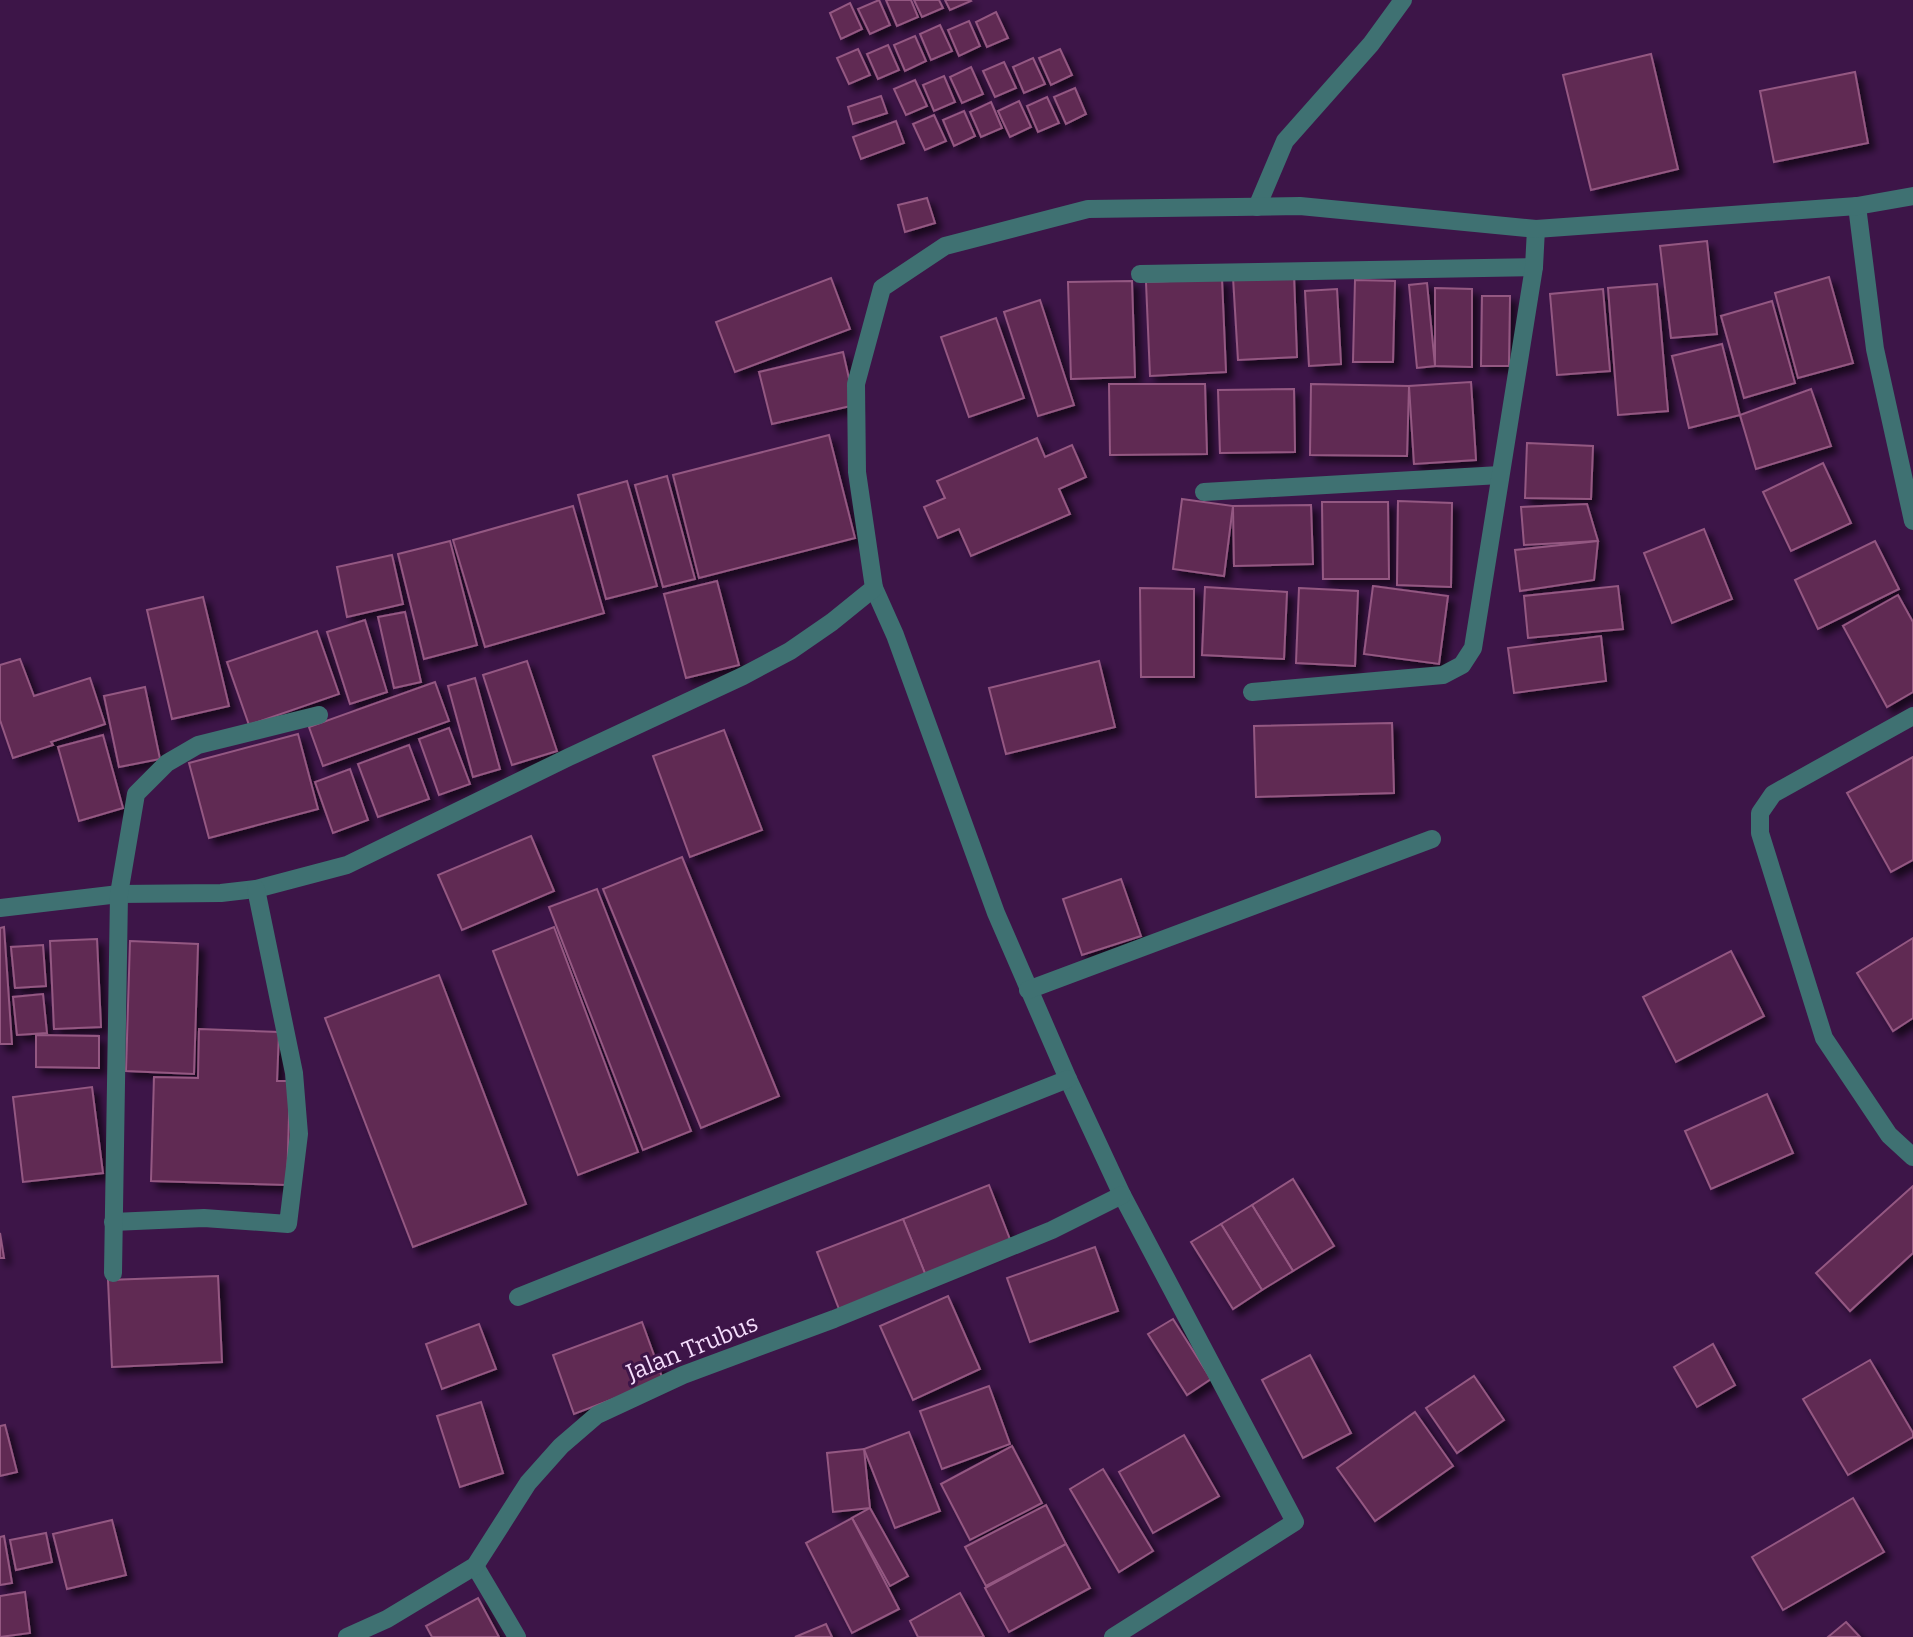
<svg xmlns="http://www.w3.org/2000/svg" width="1913" height="1637" font-family="Bitter,serif">
  <style>
    .building { fill: #602952; stroke: #945882; stroke-width: 2; filter: url(#shadow) }
    .lines { fill: none; stroke-linecap: round; stroke-linejoin: round }
    .street { stroke: #3f7172; stroke-width: 18 }
    .labels { text-anchor: middle; stroke-width: 6; stroke-linejoin: round; paint-order: stroke }
    .street-label { font-size: 24px; fill: #f5ddfc; stroke: #3d1548 }
  </style>
  <defs>
    <filter id="shadow"><feDropShadow dx="6" dy="6" stdDeviation="3.5" flood-color="#0009"/></filter>
  </defs>
  <rect width="100%" height="100%" fill="#3d1548"/>
  <g class="building">
    <polygon points="879,0 890,25 870,34 858,9"/>
    <polygon points="886,0 911,0 918,17 897,26"/>
    <polygon points="914,0 939,0 943,8 922,17"/>
    <polygon points="945,0 970,0 971,1 950,10"/>
    <polygon points="850,3 862,29 841,39 830,13"/>
    <polygon points="996,12 1008,38 987,47 976,22"/>
    <polygon points="969,21 980,46 959,56 948,30"/>
    <polygon points="940,25 952,51 931,60 920,34"/>
    <polygon points="915,36 926,61 905,71 894,45"/>
    <polygon points="888,45 899,70 878,79 867,54"/>
    <polygon points="858,49 870,75 849,84 837,58"/>
    <polygon points="1060,49 1072,75 1051,85 1039,58"/>
    <polygon points="1651,54 1678,169 1591,190 1563,75"/>
    <polygon points="1033,58 1045,84 1024,93 1013,67"/>
    <polygon points="1004,62 1016,88 995,97 983,71"/>
    <polygon points="971,67 983,94 962,103 950,77"/>
    <polygon points="1855,72 1868,143 1774,162 1760,91"/>
    <polygon points="944,76 955,102 934,111 923,85"/>
    <polygon points="915,80 927,106 906,115 894,89"/>
    <polygon points="1075,88 1086,114 1066,124 1054,97"/>
    <polygon points="881,96 887,113 853,124 848,107"/>
    <polygon points="1047,97 1059,123 1038,132 1027,106"/>
    <polygon points="1019,101 1031,127 1010,137 998,111"/>
    <polygon points="991,102 1002,128 981,137 970,112"/>
    <polygon points="964,111 975,136 954,146 943,120"/>
    <polygon points="934,115 946,141 925,150 913,124"/>
    <polygon points="896,121 904,143 861,159 853,137"/>
    <polygon points="927,198 935,223 905,232 898,205"/>
    <polygon points="1707,241 1717,334 1671,338 1660,246"/>
    <polygon points="1294,275 1297,357 1238,360 1233,277"/>
    <polygon points="1829,277 1853,363 1798,378 1775,293"/>
    <polygon points="831,278 850,329 735,372 716,322"/>
    <polygon points="1222,279 1226,372 1150,376 1146,282"/>
    <polygon points="1355,280 1395,281 1393,362 1353,362"/>
    <polygon points="1132,281 1135,377 1071,379 1068,282"/>
    <polygon points="1427,283 1435,366 1417,368 1409,285"/>
    <polygon points="1657,284 1668,411 1618,415 1608,288"/>
    <polygon points="1435,288 1472,289 1472,367 1435,366"/>
    <polygon points="1337,289 1341,364 1309,366 1305,291"/>
    <polygon points="1603,289 1610,371 1557,375 1550,294"/>
    <polygon points="1482,296 1510,296 1509,366 1481,366"/>
    <polygon points="1040,300 1074,405 1038,416 1004,312"/>
    <polygon points="1772,301 1795,383 1744,398 1721,316"/>
    <polygon points="996,318 1024,398 969,417 941,337"/>
    <polygon points="1722,344 1740,415 1689,428 1672,356"/>
    <polygon points="843,352 855,405 772,424 759,372"/>
    <polygon points="1471,382 1476,460 1414,464 1409,386"/>
    <polygon points="1109,384 1205,384 1207,454 1110,455"/>
    <polygon points="1311,384 1409,386 1407,456 1310,455"/>
    <polygon points="1294,389 1295,452 1220,453 1218,390"/>
    <polygon points="1811,389 1831,446 1756,469 1740,415"/>
    <polygon points="829,435 855,538 699,578 673,475"/>
    <polygon points="1037,438 1045,457 1072,445 1086,477 1059,489 1070,514 971,556 959,529 938,538 924,507 945,498 937,481"/>
    <polygon points="1527,443 1593,446 1591,499 1525,498"/>
    <polygon points="1823,463 1851,523 1791,551 1763,492"/>
    <polygon points="667,476 695,579 663,587 635,485"/>
    <polygon points="627,481 657,586 606,599 578,495"/>
    <polygon points="1182,499 1233,506 1224,576 1173,569"/>
    <polygon points="1398,501 1452,503 1451,587 1397,585"/>
    <polygon points="1322,502 1388,502 1389,579 1323,579"/>
    <polygon points="1587,504 1598,541 1524,545 1521,507"/>
    <polygon points="1311,505 1313,564 1234,566 1233,506"/>
    <polygon points="573,506 604,613 485,647 453,540"/>
    <polygon points="1704,529 1732,599 1672,623 1644,553"/>
    <polygon points="450,541 477,645 424,659 398,554"/>
    <polygon points="1598,541 1594,580 1520,591 1515,550"/>
    <polygon points="1875,541 1899,589 1818,629 1795,580"/>
    <polygon points="392,555 403,604 347,617 337,567"/>
    <polygon points="717,581 739,665 686,678 664,594"/>
    <polygon points="1373,586 1448,596 1439,664 1364,654"/>
    <polygon points="1618,586 1623,629 1528,638 1524,596"/>
    <polygon points="1205,587 1287,592 1284,659 1202,655"/>
    <polygon points="1140,588 1194,589 1194,677 1141,677"/>
    <polygon points="1299,588 1358,591 1355,666 1296,663"/>
    <polygon points="1898,595 1913,622 1913,692 1887,707 1843,626"/>
    <polygon points="203,597 229,706 172,719 147,610"/>
    <polygon points="405,612 421,682 394,688 378,617"/>
    <polygon points="365,620 387,692 350,704 327,632"/>
    <polygon points="317,631 339,694 249,725 227,662"/>
    <polygon points="1601,636 1606,681 1514,693 1508,648"/>
    <polygon points="20,659 34,696 90,678 105,724 51,742 53,745 13,758 0,720 0,665"/>
    <polygon points="527,661 557,751 512,765 483,675"/>
    <polygon points="1099,661 1115,727 1006,754 989,688"/>
    <polygon points="475,678 500,769 473,777 448,686"/>
    <polygon points="435,682 449,721 323,766 309,727"/>
    <polygon points="145,687 160,759 119,767 104,696"/>
    <polygon points="1392,723 1394,793 1256,797 1254,726"/>
    <polygon points="449,728 470,784 439,795 419,739"/>
    <polygon points="724,730 762,830 690,857 653,756"/>
    <polygon points="298,734 318,809 209,838 189,763"/>
    <polygon points="103,735 123,808 79,821 58,747"/>
    <polygon points="409,745 429,799 378,817 358,764"/>
    <polygon points="1913,757 1913,860 1891,872 1847,793"/>
    <polygon points="350,769 368,820 333,833 315,782"/>
    <polygon points="531,836 554,891 462,930 438,875"/>
    <polygon points="682,857 779,1096 701,1128 603,889"/>
    <polygon points="1121,879 1141,936 1082,955 1063,899"/>
    <polygon points="597,889 691,1131 643,1150 549,907"/>
    <polygon points="4,927 12,1044 0,1044 0,928"/>
    <polygon points="554,927 638,1152 578,1175 493,951"/>
    <polygon points="1913,938 1913,1018 1893,1031 1857,973"/>
    <polygon points="97,939 101,1027 54,1029 50,941"/>
    <polygon points="130,941 198,944 194,1074 126,1071"/>
    <polygon points="43,945 46,986 15,988 11,947"/>
    <polygon points="1731,951 1764,1016 1676,1062 1643,997"/>
    <polygon points="439,975 526,1204 413,1247 325,1018"/>
    <polygon points="43,994 47,1033 17,1035 13,997"/>
    <polygon points="199,1029 279,1032 277,1081 290,1081 287,1185 151,1181 154,1077 198,1078"/>
    <polygon points="36,1035 99,1036 99,1068 36,1067"/>
    <polygon points="92,1087 103,1173 23,1182 13,1097"/>
    <polygon points="1767,1094 1793,1153 1711,1189 1685,1131"/>
    <polygon points="1293,1179 1334,1246 1293,1271 1252,1205"/>
    <polygon points="989,1185 1011,1242 926,1276 903,1219"/>
    <polygon points="1913,1186 1913,1253 1850,1311 1816,1273"/>
    <polygon points="1252,1205 1293,1271 1262,1290 1221,1224"/>
    <polygon points="903,1219 926,1276 839,1309 817,1252"/>
    <polygon points="1221,1224 1262,1290 1233,1309 1191,1242"/>
    <polygon points="0,1233 4,1258 0,1258"/>
    <polygon points="1095,1247 1118,1311 1030,1342 1007,1278"/>
    <polygon points="218,1276 222,1362 112,1367 108,1280"/>
    <polygon points="948,1296 980,1369 913,1400 880,1326"/>
    <polygon points="1173,1319 1211,1379 1187,1395 1148,1334"/>
    <polygon points="642,1322 663,1380 574,1414 553,1355"/>
    <polygon points="479,1324 496,1369 442,1389 426,1344"/>
    <polygon points="1713,1344 1735,1385 1697,1407 1674,1367"/>
    <polygon points="1310,1355 1351,1433 1303,1458 1262,1380"/>
    <polygon points="1870,1360 1913,1433 1913,1437 1848,1475 1803,1399"/>
    <polygon points="1474,1376 1504,1420 1457,1453 1426,1408"/>
    <polygon points="989,1386 1010,1444 942,1469 920,1411"/>
    <polygon points="481,1402 503,1473 460,1487 437,1416"/>
    <polygon points="1415,1412 1453,1466 1375,1521 1337,1468"/>
    <polygon points="5,1425 17,1472 0,1476 0,1426"/>
    <polygon points="909,1432 940,1511 895,1528 864,1449"/>
    <polygon points="1184,1435 1219,1496 1153,1533 1119,1472"/>
    <polygon points="1012,1446 1042,1503 970,1540 941,1484"/>
    <polygon points="864,1449 870,1508 833,1512 827,1453"/>
    <polygon points="1103,1469 1153,1551 1119,1572 1070,1489"/>
    <polygon points="1853,1498 1884,1552 1783,1610 1752,1557"/>
    <polygon points="1046,1505 1066,1544 986,1586 965,1547"/>
    <polygon points="870,1508 908,1576 890,1586 852,1518"/>
    <polygon points="852,1518 899,1609 852,1633 806,1543"/>
    <polygon points="112,1520 126,1575 67,1589 53,1534"/>
    <polygon points="46,1533 52,1562 16,1570 10,1540"/>
    <polygon points="4,1536 12,1583 0,1585 0,1537"/>
    <polygon points="1066,1544 1090,1588 1009,1632 985,1588"/>
    <polygon points="25,1592 30,1633 0,1637 0,1596"/>
    <polygon points="960,1593 984,1637 918,1637 910,1621"/>
    <polygon points="478,1598 499,1637 432,1637 426,1626"/>
    <polygon points="1846,1622 1860,1637 1828,1637"/>
    <polygon points="826,1624 832,1637 795,1637"/>
  </g>
  <g class="lines">
    <g class="street">
      <polyline points="1857,206 1875,349 1913,521"/>
      <polyline points="1257,207 1285,141 1371,44 1403,0"/>
      <polyline points="1140,274 1534,267"/>
      <polyline points="1204,492 1500,475"/>
      <polyline points="874,588 895,635 996,913 1068,1079 1122,1195 1295,1522 1113,1637"/>
      <polyline points="1252,692 1443,675 1462,665 1473,648 1534,267 1536,229"/>
      <polyline points="1913,716 1773,794 1760,813 1760,833 1824,1038 1889,1135 1913,1157"/>
      <polyline points="0,908 119,894 221,893 256,889 347,865 569,757 743,676 790,651 832,622 874,588 857,472 856,384 882,288 945,246 1088,209 1300,206 1536,229 1857,206 1913,196"/>
      <polyline points="1028,990 1432,839"/>
      <polyline points="113,1222 204,1218 288,1224 299,1134 294,1073 256,889"/>
      <polyline points="113,1273 119,894 136,794 167,763 198,745 319,715"/>
      <polyline points="518,1297 1068,1079"/>
      <polyline points="475,1566 517,1637"/>
      <polyline points="347,1637 387,1619 475,1566 528,1483 561,1446 597,1415 683,1375 834,1319 1052,1230 1122,1195"/>
    </g>
  </g>
  <g class="labels">
    <g class="street-label">
      <text transform="translate(692 1348) rotate(-22)" y="8">Jalan Trubus</text>
    </g>
  </g>
</svg>
